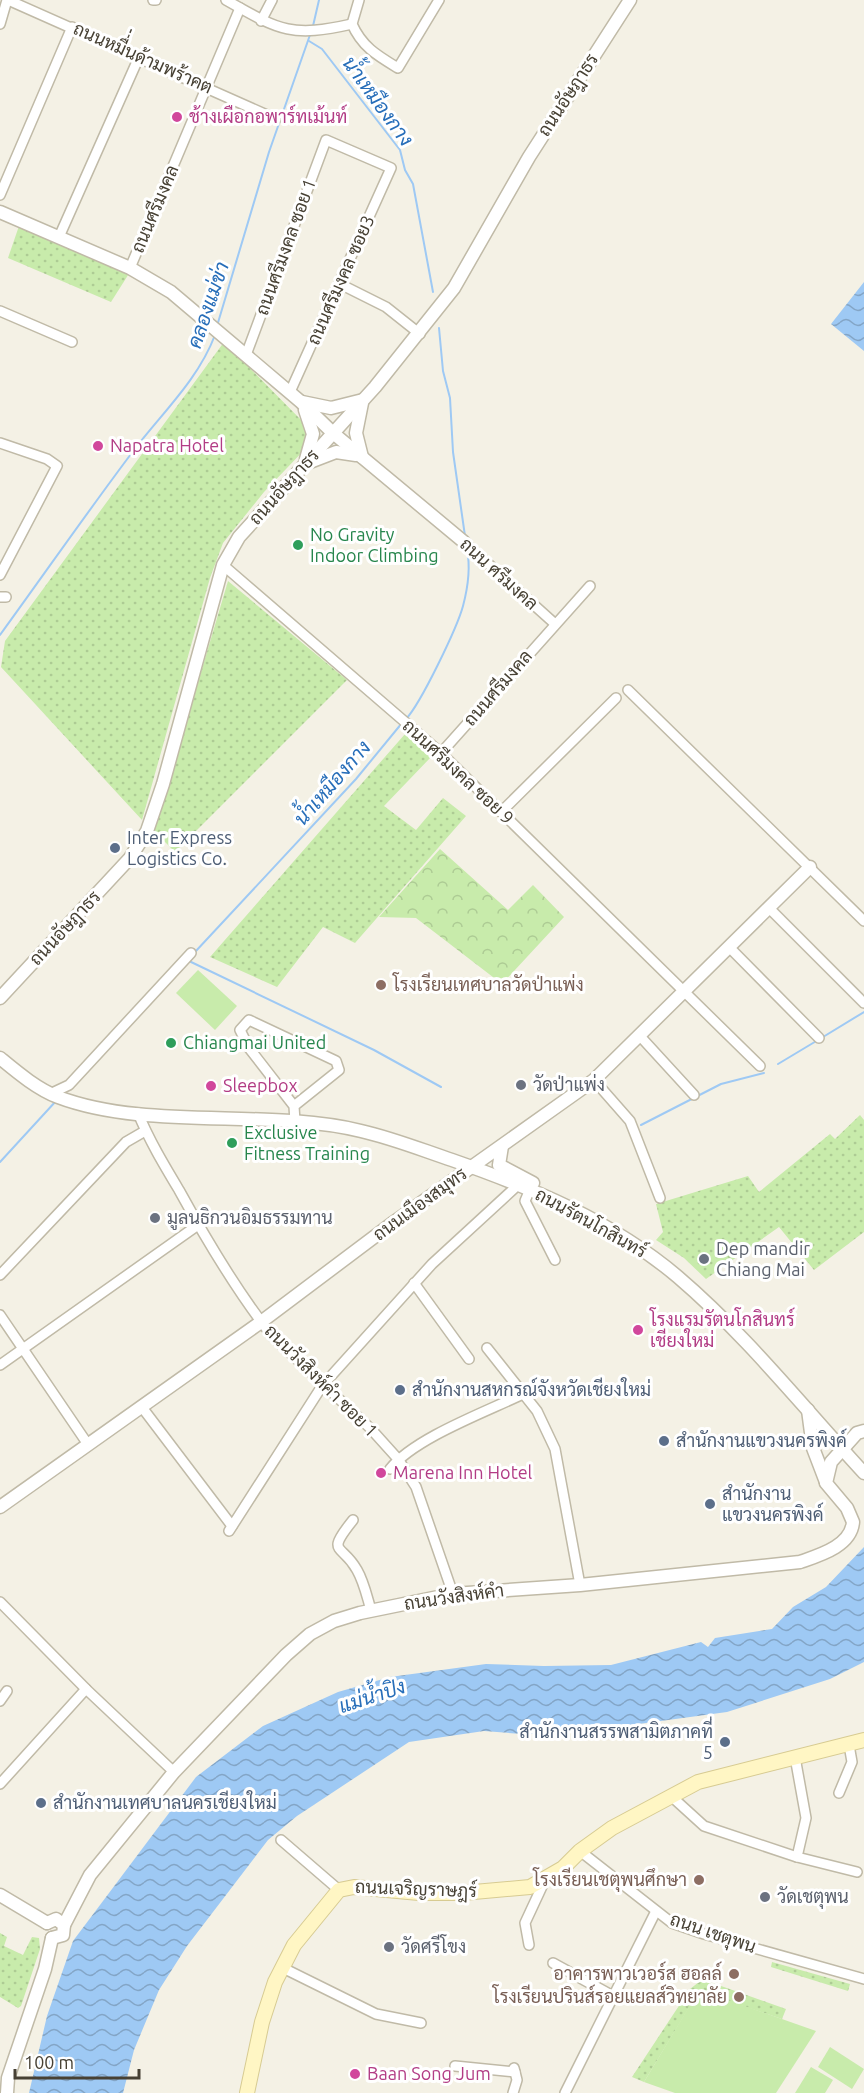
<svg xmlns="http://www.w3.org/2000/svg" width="864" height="2093" font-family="Ubuntu,Sarabun,sans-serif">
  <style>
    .grass { fill: url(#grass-dots) }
    .forest { fill: url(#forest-crowns) }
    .pitch { fill: #c8ebab }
    .water { fill: url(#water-waves) }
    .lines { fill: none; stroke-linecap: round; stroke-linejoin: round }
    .stream { stroke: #9ec9f4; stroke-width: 2 }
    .minor-casing { stroke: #c0baa7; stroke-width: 12 }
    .tertiary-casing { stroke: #c0baa7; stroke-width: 15 }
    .secondary-casing { stroke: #d7cb92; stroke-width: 16 }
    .minor { stroke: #fff; stroke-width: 9 }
    .tertiary { stroke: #fff; stroke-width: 12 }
    .secondary { stroke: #fff6c4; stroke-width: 14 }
    .hotel-dot { fill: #d1479c; stroke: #fff; stroke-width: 2 }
    .leisure-dot { fill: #2e9e5b; stroke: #fff; stroke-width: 2 }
    .service-dot { fill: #5c6f8a; stroke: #fff; stroke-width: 2 }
    .education-dot { fill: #8d6e63; stroke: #fff; stroke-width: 2 }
    .worship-dot { fill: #6b7280; stroke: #fff; stroke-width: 2 }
    .labels { text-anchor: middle; stroke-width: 6; stroke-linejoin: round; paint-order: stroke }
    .street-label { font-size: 18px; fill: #474134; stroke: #fff }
    .hotel-label { font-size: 18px; fill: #b23c85; stroke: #fff; text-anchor: start }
    .leisure-label { font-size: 18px; fill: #27864d; stroke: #fff; text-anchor: start }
    .service-label { font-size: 18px; fill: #4e5e75; stroke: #fff; text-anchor: start }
    .education-label { font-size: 18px; fill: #785e54; stroke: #fff; text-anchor: end }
    .worship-label { font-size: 18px; fill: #5b616d; stroke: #fff; text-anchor: start }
    .water-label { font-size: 20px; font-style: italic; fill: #276eb9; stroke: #fff }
  </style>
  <defs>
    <pattern id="grass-dots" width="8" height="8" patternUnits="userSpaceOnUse" patternTransform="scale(1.5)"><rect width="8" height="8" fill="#c8ebab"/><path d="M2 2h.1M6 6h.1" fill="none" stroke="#adcb94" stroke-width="1.8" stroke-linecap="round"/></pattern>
    <pattern id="forest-crowns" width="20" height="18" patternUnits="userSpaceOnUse" patternTransform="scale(1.5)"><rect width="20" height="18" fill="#c8ebab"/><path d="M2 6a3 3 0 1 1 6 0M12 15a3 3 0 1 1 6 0" fill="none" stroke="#adcb94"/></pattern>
    <pattern id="water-waves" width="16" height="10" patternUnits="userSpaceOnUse" patternTransform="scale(1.5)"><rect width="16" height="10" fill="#9ec9f4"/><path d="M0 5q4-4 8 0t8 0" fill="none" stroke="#83a5c6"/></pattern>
  </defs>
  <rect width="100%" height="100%" fill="#f4f1e5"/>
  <g class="grass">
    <polygon points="20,223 130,272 111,302 8,258"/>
    <polygon points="224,342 309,428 309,445 264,492 223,543 210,578 142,820 1,667 5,641"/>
    <polygon points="228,581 347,680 175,852 154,831"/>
    <polygon points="405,734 431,757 384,806 416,830 443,798 466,816 355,943 323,927 277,987 210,957"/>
    <polygon points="860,1115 864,1120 864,1232 814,1270 779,1227 706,1279 684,1258 656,1240 663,1232 656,1204 748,1176 759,1192 830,1134 835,1139"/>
    <polygon points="0,1933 7,1937 4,1946 23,1955 32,1937 39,1938 40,1949 21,2006 18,2008 0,1997"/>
    <polygon points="772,1962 850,1984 848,1991 771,1967"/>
    <polygon points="707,1981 786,2009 782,2019 699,1991 644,2082 632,2077 690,1989 699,1982"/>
  </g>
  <polygon class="forest" points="440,849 508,910 533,885 564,917 502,984 416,918 379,917"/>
  <g class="pitch">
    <polygon points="198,970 237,1006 215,1030 176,993"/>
    <polygon points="699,1990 816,2031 776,2093 675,2093 644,2082"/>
    <polygon points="830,2047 864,2069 852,2089 818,2067"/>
    <polygon points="811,2067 833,2080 825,2093 795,2093"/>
  </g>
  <g class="water">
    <polygon points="864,282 864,351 831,324"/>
    <polygon points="864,1547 864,1662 830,1679 727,1712 587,1731 522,1734 484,1731 409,1742 297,1816 268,1840 187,1946 159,1990 134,2050 123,2093 29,2093 47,2016 73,1941 196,1777 263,1726 338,1692 390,1677 486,1664 544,1666 611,1665 701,1642 708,1647 715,1638 772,1629 793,1607 826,1587"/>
  </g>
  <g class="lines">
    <g class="stream">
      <polyline points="313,26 319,0"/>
      <polyline points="309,41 322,49 400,150 405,170 413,184 433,292"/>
      <polyline points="217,326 269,152 311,32"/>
      <polyline points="439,328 443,371 450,398 453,452 465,536"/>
      <path d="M0,635C45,573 88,511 134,450C162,413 198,380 215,335"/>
      <path d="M406,719C421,703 457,628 463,606C468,587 471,569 467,550"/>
      <polyline points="195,952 356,779 402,723"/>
      <polyline points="189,961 374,1050 441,1087"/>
      <polyline points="823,1037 864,1012"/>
      <polyline points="778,1064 818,1040"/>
      <polyline points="641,1125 721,1084 764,1073"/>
      <polyline points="0,1162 56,1101"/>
    </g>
    <defs>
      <g id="minor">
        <polyline points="8,0 276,119"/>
        <polyline points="153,0 156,0"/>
        <path d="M226,0C279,30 290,38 352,24"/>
        <path d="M359,0L352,24C362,47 378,56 398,68L439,0"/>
        <polyline points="261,21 272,0"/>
        <polyline points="0,24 7,0"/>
        <polyline points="0,195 72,27"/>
        <polyline points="59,237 139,57"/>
        <polyline points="130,268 240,8"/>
        <polyline points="340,284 386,307 420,334"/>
        <polyline points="0,311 72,342"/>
        <polyline points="246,355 326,140 391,168 290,392"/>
        <polyline points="0,443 47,459 57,466 0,575"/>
        <polyline points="464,542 554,623"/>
        <polyline points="223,565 441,753 760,1066"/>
        <polyline points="0,597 6,597"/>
        <polyline points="628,690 864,921"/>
        <polyline points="441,753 590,586"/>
        <polyline points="501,812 616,698"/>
        <polyline points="769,908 864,1003"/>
        <polyline points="729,947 819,1038"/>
        <polyline points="639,1035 694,1095"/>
        <polyline points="594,1080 630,1121 660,1198"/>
        <polyline points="52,1093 69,1085 191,953"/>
        <polyline points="294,1106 339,1070 336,1061 249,1020 240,1030 249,1048 294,1106 295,1122"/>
        <path d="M138,1113C149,1140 164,1165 179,1190C207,1241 237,1292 273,1337L371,1429L398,1459L416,1487L453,1594"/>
        <polyline points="530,1189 525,1201 555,1260"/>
        <polyline points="0,1275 126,1142 145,1131"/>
        <polyline points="414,1283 469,1359"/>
        <polyline points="0,1315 87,1443"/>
        <polyline points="487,1348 537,1411 555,1449 580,1585"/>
        <polyline points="0,1365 198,1225"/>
        <polyline points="141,1406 232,1526"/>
        <path d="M390,1469C414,1438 488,1411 525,1393"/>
        <path d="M353,1520C325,1555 342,1543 357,1570C364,1582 367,1597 371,1610"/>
        <polyline points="229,1531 322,1386 432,1264 519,1184"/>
        <polyline points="0,1602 86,1689 174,1772"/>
        <polyline points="0,1701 7,1691"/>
        <polyline points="795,1757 806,1818 797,1857 857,1872"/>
        <polyline points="0,1784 86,1689"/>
        <polyline points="839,1793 852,1762 849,1745"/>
        <polyline points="671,1796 704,1826 797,1857"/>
        <polyline points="281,1840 339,1890"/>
        <polyline points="580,1851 672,1923 704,1934 864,1979"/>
        <polyline points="529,1945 525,1923 545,1880"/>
        <polyline points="553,1963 613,1996"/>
        <polyline points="281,1967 376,2014 421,2023"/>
        <polyline points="455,2066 515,2072"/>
        <polyline points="513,2093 517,2080 514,2068"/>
        <polyline points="565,2093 656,1911"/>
      </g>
      <g id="tertiary">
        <polyline points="0,212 130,268 171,292 301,402 333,433 464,542"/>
        <polyline points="302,402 331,408 363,400"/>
        <polyline points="362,403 356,433 362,457"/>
        <polyline points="305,410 313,434 306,459"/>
        <polyline points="310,462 336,452 356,455"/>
        <polyline points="0,998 130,858 147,831 163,784 223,565 239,537 375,387 454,288 529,157 630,0"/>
        <path d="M0,1058C17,1072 37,1089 58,1097C148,1131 267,1108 361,1131C392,1138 422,1150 452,1160C532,1188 612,1221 678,1277C746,1335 803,1407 864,1473"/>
        <polyline points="502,1146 499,1165 533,1183"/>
        <polyline points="808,1410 813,1448 826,1482"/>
        <polyline points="0,1507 261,1322 394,1222 594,1080 810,867"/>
        <polyline points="0,1895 47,1923"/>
        <polyline points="47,1923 56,1919 64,1925 63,1935 52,1938"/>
        <path d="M64,1925L90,1875L174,1772L286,1655L310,1634L334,1621L360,1613L453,1594L580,1585L800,1562C820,1555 851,1546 853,1522L847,1508L826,1483L831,1462L857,1433L864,1431"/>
        <polyline points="7,2093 8,2078 45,1969 52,1938"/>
      </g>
      <polyline id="secondary" points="247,2093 262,2022 275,1982 294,1945 339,1890 354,1887 419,1893 463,1893 530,1887 563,1868 580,1851 612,1828 698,1782 864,1740"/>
    </defs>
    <use href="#minor" class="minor-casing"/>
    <use href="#tertiary" class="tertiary-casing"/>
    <use href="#secondary" class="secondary-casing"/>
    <use href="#minor" class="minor"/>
    <use href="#tertiary" class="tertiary"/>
    <use href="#secondary" class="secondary"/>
  </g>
  <g class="hotel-dot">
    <circle cx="177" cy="117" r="6"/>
    <circle cx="98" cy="446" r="6"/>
    <circle cx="211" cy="1086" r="6"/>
    <circle cx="638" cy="1330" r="6"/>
    <circle cx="381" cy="1473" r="6"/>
    <circle cx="355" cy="2074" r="6"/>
  </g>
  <g class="leisure-dot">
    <circle cx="298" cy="545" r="6"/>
    <circle cx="171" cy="1043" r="6"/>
    <circle cx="232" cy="1143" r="6"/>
  </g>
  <g class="service-dot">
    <circle cx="115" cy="848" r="6"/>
    <circle cx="400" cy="1390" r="6"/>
    <circle cx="664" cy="1441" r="6"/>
    <circle cx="710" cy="1504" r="6"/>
    <circle cx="725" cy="1742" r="6"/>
    <circle cx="41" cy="1803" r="6"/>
  </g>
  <g class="education-dot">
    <circle cx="381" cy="985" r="6"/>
    <circle cx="699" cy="1880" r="6"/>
    <circle cx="734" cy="1974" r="6"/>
    <circle cx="739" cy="1997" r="6"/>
  </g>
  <g class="worship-dot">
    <circle cx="521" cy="1085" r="6"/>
    <circle cx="155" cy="1218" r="6"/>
    <circle cx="704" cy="1259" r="6"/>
    <circle cx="765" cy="1897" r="6"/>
    <circle cx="389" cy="1947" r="6"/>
  </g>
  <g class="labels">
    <g class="street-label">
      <text transform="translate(143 58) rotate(24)" y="6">ถนนหมื่่นด้ามพร้าคต</text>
      <text transform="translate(568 95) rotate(-57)" y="6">ถนนอัษฎาธร</text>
      <text transform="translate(155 209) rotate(-67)" y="6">ถนนศรีมงคล</text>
      <text transform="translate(286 247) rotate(-70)" y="6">ถนนศรีมงคล ซอย 1</text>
      <text transform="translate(341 280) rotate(-66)" y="6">ถนนศรีมงคล ซอย3</text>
      <text transform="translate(284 487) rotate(-48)" y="6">ถนนอัษฎาธร</text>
      <text transform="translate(499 574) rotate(42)" y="6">ถนน ศรีมงคล</text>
      <text transform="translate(498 688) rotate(-49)" y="6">ถนนศรีมงคล</text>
      <text transform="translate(458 772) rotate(43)" y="6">ถนนศรีมงคล ซอย 9</text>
      <text transform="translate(65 928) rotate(-47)" y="6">ถนนอัษฎาธร</text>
      <text transform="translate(420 1204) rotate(-36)" y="6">ถนนเมืองสมุทร</text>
      <text transform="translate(591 1223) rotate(29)" y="6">ถนนรัตนโกสินทร์</text>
      <text transform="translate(321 1381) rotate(45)" y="6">ถนนวังสิงห์คำ ซอย 1</text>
      <text transform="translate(454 1597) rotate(-8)" y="6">ถนนวังสิงห์คำ</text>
      <text transform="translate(416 1889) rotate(2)" y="6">ถนนเจริญราษฎร์</text>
      <text transform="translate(713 1933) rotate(19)" y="6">ถนน เชตุพน</text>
    </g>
    <g class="hotel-label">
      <text x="189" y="123">ช้างเผือกอพาร์ทเม้นท์</text>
      <text x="110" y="452">Napatra Hotel</text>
      <text x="223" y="1092">Sleepbox</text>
      <text x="650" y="1326">โรงแรมรัตนโกสินทร์<tspan x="650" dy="21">เชียงใหม่</tspan></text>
      <text x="393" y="1479">Marena Inn Hotel</text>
      <text x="367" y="2080">Baan Song Jum</text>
    </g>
    <g class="leisure-label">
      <text x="310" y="541">No Gravity<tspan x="310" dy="21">Indoor Climbing</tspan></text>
      <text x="183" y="1049">Chiangmai United</text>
      <text x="244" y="1139">Exclusive<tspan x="244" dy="21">Fitness Training</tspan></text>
    </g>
    <g class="service-label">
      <text x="127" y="844">Inter Express<tspan x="127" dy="21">Logistics Co.</tspan></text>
      <text x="412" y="1396">สำนักงานสหกรณ์จังหวัดเชียงใหม่</text>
      <text x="676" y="1447">สำนักงานแขวงนครพิงค์</text>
      <text x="722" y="1500">สำนักงาน<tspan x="722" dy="21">แขวงนครพิงค์</tspan></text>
      <text x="713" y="1738" text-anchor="end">สำนักงานสรรพสามิตภาคที่<tspan x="713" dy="21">5</tspan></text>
      <text x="53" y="1809">สำนักงานเทศบาลนครเชียงใหม่</text>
    </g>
    <g class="education-label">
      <text x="393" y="991" text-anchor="start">โรงเรียนเทศบาลวัดป่าแพ่ง</text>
      <text x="687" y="1886">โรงเรียนเชตุพนศึกษา</text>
      <text x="722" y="1980">อาคารพาวเวอร์ส ฮอลล์</text>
      <text x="727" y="2003">โรงเรียนปรินส์รอยแยลส์วิทยาลัย</text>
    </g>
    <g class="worship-label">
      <text x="533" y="1091">วัดป่าแพ่ง</text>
      <text x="167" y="1224">มูลนธิกวนอิมธรรมทาน</text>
      <text x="716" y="1255">Dep mandir<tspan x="716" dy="21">Chiang Mai</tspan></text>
      <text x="777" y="1903">วัดเชตุพน</text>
      <text x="401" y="1953">วัดศรีโขง</text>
    </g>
    <g class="water-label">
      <text transform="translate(378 101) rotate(54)" y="7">น้ำเหมืองกาง</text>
      <text transform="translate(208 305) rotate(-71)" y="7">คลองแม่ข่า</text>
      <text transform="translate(332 783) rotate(-49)" y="7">น้ำเหมืองกาง</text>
      <text transform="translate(372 1696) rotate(-18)" y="7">แม่น้ำปิง</text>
    </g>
  </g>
  <path d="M15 2069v9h124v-9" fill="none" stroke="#474134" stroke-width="3"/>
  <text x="24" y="2069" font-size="18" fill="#474134" stroke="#ffffff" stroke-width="4.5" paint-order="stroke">100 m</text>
</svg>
